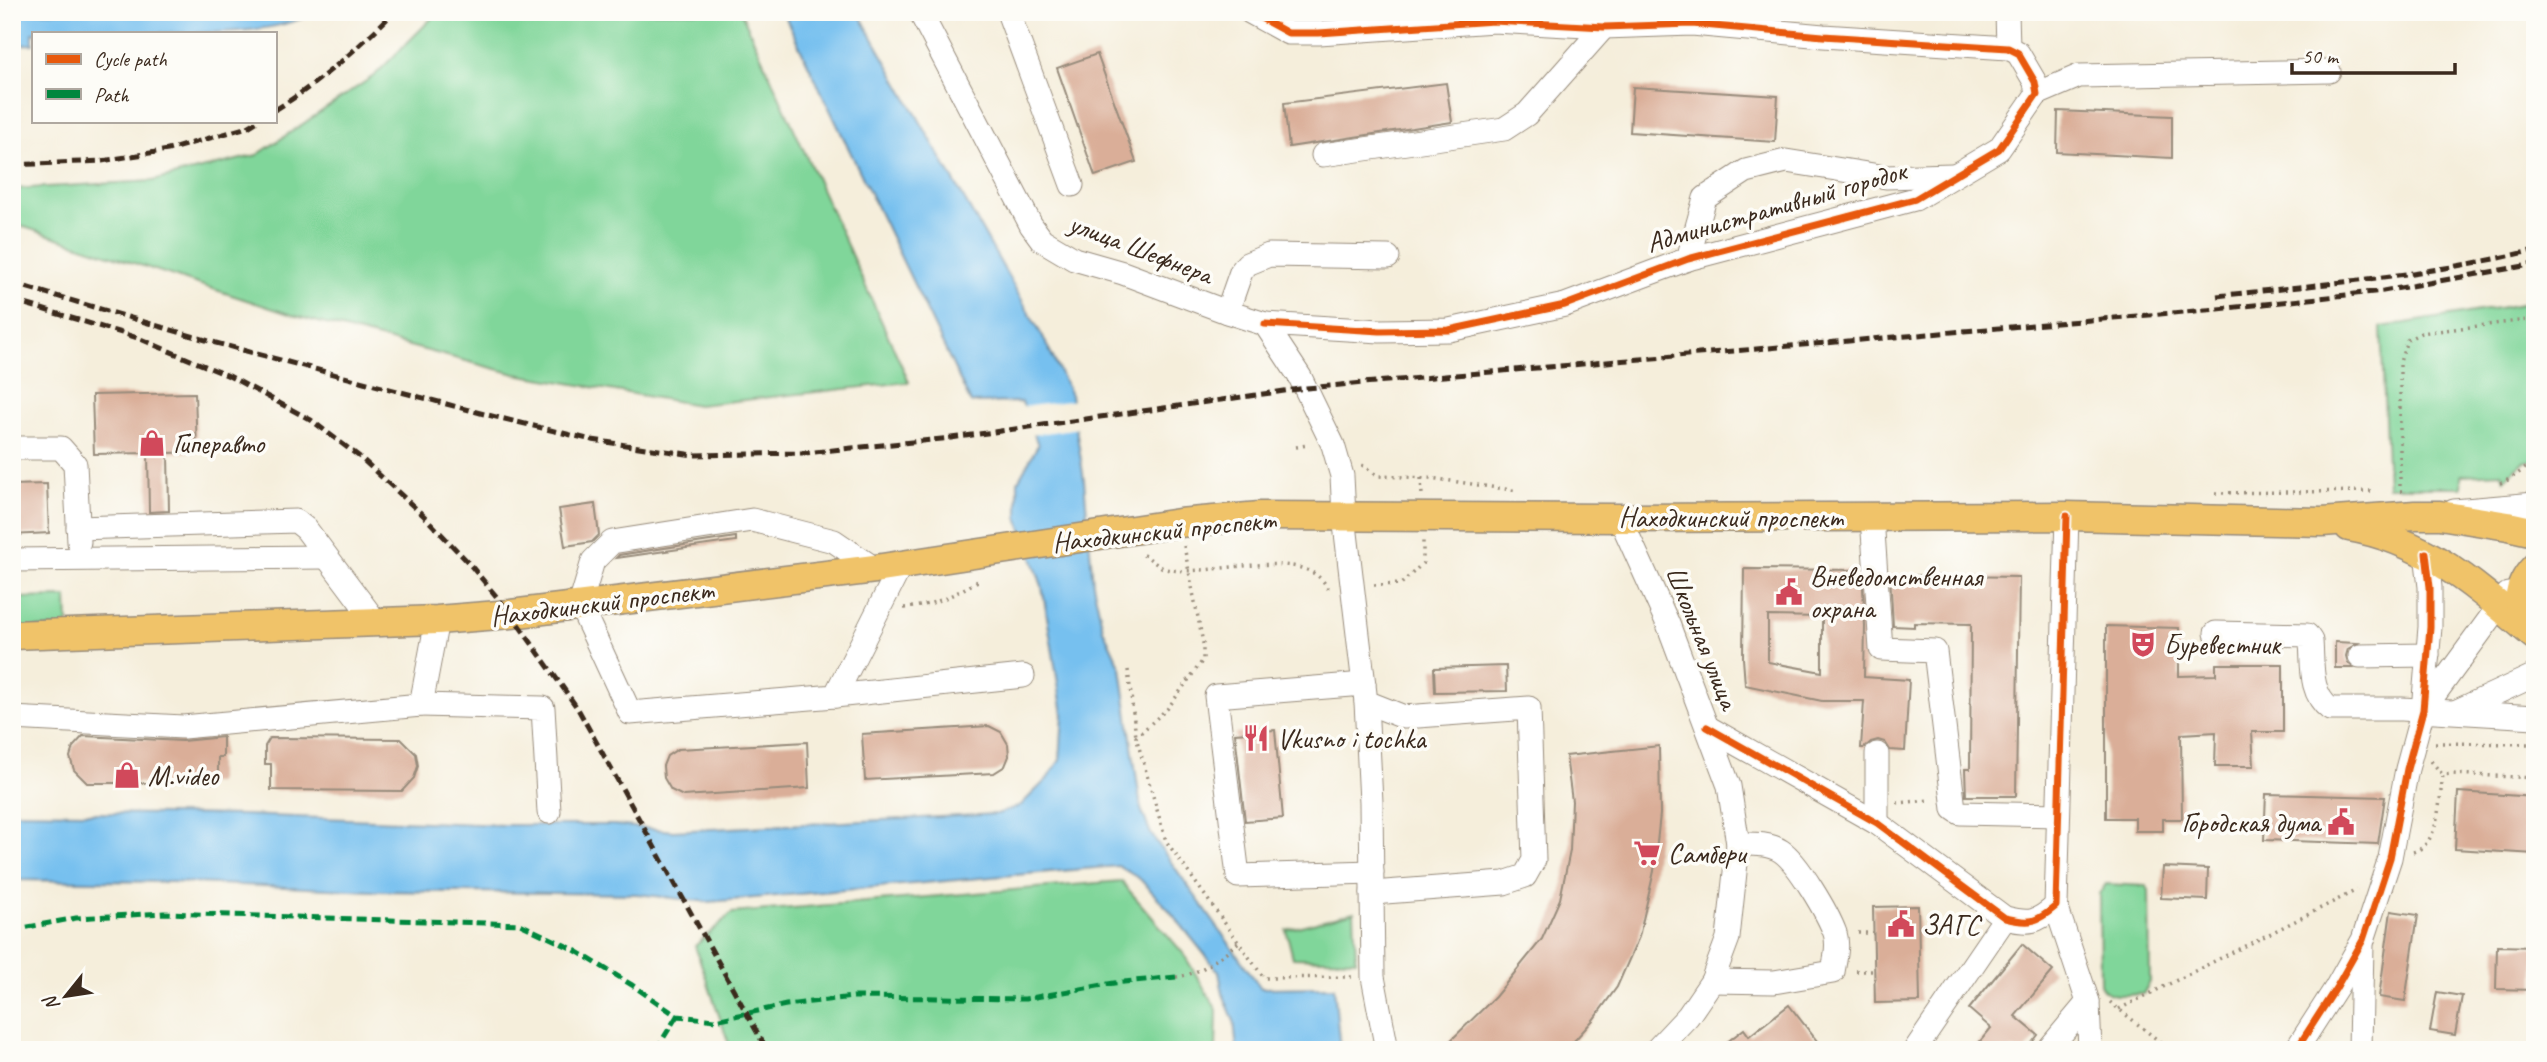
<svg xmlns="http://www.w3.org/2000/svg" width="2547" height="1062" font-family="Caveat,sans-serif">
  <style>
    .green { fill: #80d69a; stroke: #5e805c; stroke-width: 2 }
    .water { fill: #76c0ef; stroke: #587586; stroke-width: 2 }
    .pier { fill: #f5eedb }
    .building { fill: #daae98; fill-rule: evenodd }
    .lines { fill: none; stroke-linecap: round; stroke-linejoin: round }
    .minor-casing { stroke: #988c7c; stroke-width: 25 }
    .major-casing { stroke: #988c7c; stroke-width: 31 }
    .path { stroke: #988c7c; stroke-width: 3.5; stroke-dasharray: 2 5; stroke-linecap: butt }
    .minor { stroke: #fff; stroke-width: 23 }
    .major { stroke: #f0c369; stroke-width: 28 }
    .rail { stroke: #3b2a1e; stroke-width: 5; stroke-dasharray: 10 5; stroke-linecap: butt }
    .quiet { stroke: #00873e; stroke-width: 5; stroke-dasharray: 10 5; stroke-linecap: butt }
    .cycleway-casing { stroke: #fdfcf7; stroke-width: 11 }
    .cycleway { stroke: #e8590c; stroke-width: 7 }
    .labels { text-anchor: middle; stroke-width: 7; stroke-linejoin: round; paint-order: stroke }
    .street-label { font-size: 28px; fill: #3b2a1e; stroke: #fdfcf7 }
    .poi-label { font-size: 28px; fill: #3b2a1e; stroke: #fdfcf7; text-anchor: start }
  </style>
  <rect width="100%" height="100%" fill="#fdfcf7"/>
  <filter id="ink" filterUnits="userSpaceOnUse"><feTurbulence type="fractalNoise" baseFrequency=".0143" numOctaves="2"/><feDisplacementMap in="SourceGraphic" scale="14" xChannelSelector="R" yChannelSelector="G"/><feConvolveMatrix kernelMatrix="1 2 1 2 8 2 1 2 1" color-interpolation-filters="sRGB"/></filter>
  <filter id="wash" filterUnits="userSpaceOnUse"><feTurbulence type="fractalNoise" baseFrequency=".00686" numOctaves="4" result="noise"/><feDisplacementMap in="SourceGraphic" scale="28" xChannelSelector="R" yChannelSelector="G"/><feGaussianBlur stdDeviation="1.57" result="paint"/><feColorMatrix in="noise" values="0 0 0 0 0 0 0 0 0 0 0 0 0 0 0 0 0 1.4 0 .05"/><feComposite in="paint" operator="in"/></filter>
  <g filter="url(#wash)">
    <rect width="100%" height="100%" fill="#f5eedb"/>
    <g class="green">
      <polygon points="438,12 741,12 909,382 698,405 515,374 292,315 12,223 12,189 153,181 257,155 375,75"/>
      <polygon points="2535,302 2535,460 2524,462 2504,480 2502,473 2462,475 2462,487 2388,487 2381,327"/>
      <polygon points="67,597 68,628 14,628 13,598"/>
      <polygon points="1121,881 1183,953 1217,1010 1216,1050 731,1050 695,946 732,913"/>
      <path d="M2106,884L2146,886L2149,890L2150,982L2143,994C2129,994 2106,1000 2100,984L2099,894Z"/>
      <polygon points="1354,912 1356,960 1293,958 1286,930"/>
    </g>
    <g class="water">
      <path d="M12,12H315C276,36 192,33 146,33C108,33 71,33 33,33V44L12,45Z"/>
      <polygon points="783,12 858,12 1045,341 1071,395 1084,480 1093,584 1103,629 1121,668 1141,809 1151,834 1261,988 1334,987 1340,1050 1237,1050 1234,1021 1223,994 1219,972 1169,910 1140,879 1118,866 708,902 637,894 373,891 172,882 12,880 12,812 243,815 504,825 614,825 673,831 997,814 1020,806 1047,779 1060,760 1063,714 1042,586 1018,518 1018,481 1038,445 1022,402 971,403"/>
    </g>
    <polygon class="pier" points="1076,400 1080,428 1031,435 1021,407"/>
    <g id="blocks">
      <g class="building">
        <polygon points="1097,54 1136,162 1095,176 1057,68"/>
        <polygon points="1446,83 1452,122 1289,147 1284,103"/>
        <polygon points="1633,87 1778,96 1775,142 1630,132"/>
        <polygon points="2058,111 2172,116 2172,158 2057,152"/>
        <polygon points="195,393 197,452 168,453 169,511 149,512 148,453 94,454 92,395"/>
        <polygon points="47,484 49,533 12,535 12,485"/>
        <polygon points="595,504 599,535 592,542 565,546 559,509"/>
        <polygon points="736,537 736,541 616,558 619,555"/>
        <path d="M1744,569L1862,570L1865,626L1864,677L1909,680L1905,751L1890,750L1885,742L1878,740L1871,742L1864,748H1861L1864,701H1822L1745,685L1743,658ZM1768,616L1822,617V672L1768,662Z"/>
        <polygon points="1890,575 2019,577 2016,796 1966,796 1965,769 1970,769 1971,624 1914,623 1914,627 1893,626"/>
        <polygon points="2106,626 2179,628 2179,676 2216,675 2216,664 2283,664 2283,732 2252,732 2254,766 2215,766 2216,732 2181,734 2182,819 2163,819 2163,831 2135,831 2135,818 2106,818"/>
        <polygon points="2335,642 2358,643 2348,649 2346,656 2348,663 2354,668 2335,668"/>
        <polygon points="1506,666 1507,691 1435,692 1434,668"/>
        <polygon points="989,726 1001,732 1008,744 1009,756 1005,766 994,773 865,780 862,734"/>
        <polygon points="1275,730 1283,818 1245,821 1235,733"/>
        <polygon points="83,736 182,741 223,737 223,757 218,757 218,783 87,783 74,770 70,757 73,747"/>
        <polygon points="270,738 401,739 416,754 418,766 414,778 402,791 271,790 271,764 265,764 265,746"/>
        <polygon points="807,742 809,788 683,796 671,790 664,778 663,766 667,756 678,749"/>
        <polygon points="1659,746 1660,814 1654,871 1639,937 1617,987 1593,1020 1566,1050 1441,1050 1495,997 1542,939 1560,899 1570,851 1572,801 1566,756"/>
        <polygon points="2458,792 2535,797 2535,854 2455,849"/>
        <polygon points="2266,794 2385,797 2378,844 2264,840"/>
        <polygon points="2163,867 2208,869 2207,900 2161,898"/>
        <polygon points="1918,906 1920,1002 1875,1003 1873,907"/>
        <polygon points="2391,911 2418,915 2405,1001 2379,997"/>
        <polygon points="2022,944 2053,971 2015,1016 2038,1035 2026,1050 1973,1050 1991,1028 1969,1009"/>
        <polygon points="2497,946 2535,947 2535,990 2496,989"/>
        <polygon points="2437,992 2462,996 2455,1035 2430,1031"/>
        <polygon points="1789,1005 1824,1050 1717,1050 1744,1029 1749,1036"/>
      </g>
    </g>
  </g>
  <g filter="url(#ink)">
    <use href="#blocks" fill-opacity="0" stroke="#988c7c" stroke-width="2"/>
    <g class="lines">
      <defs>
        <g id="minor">
          <polyline points="920,12 1031,225 1042,240 1074,259 1123,273 1227,312 1265,324 1300,377 1333,445 1342,476 1344,516 1366,702 1404,717 1529,708 1534,860 1525,876 1504,883 1372,893"/>
          <polyline points="1008,12 1072,185"/>
          <polyline points="1250,12 1288,33 1319,33 1494,21 1604,27 1692,24 1823,36 2008,48 2018,53 2035,82 2037,94 1999,149 1915,199 1688,259 1565,305 1449,330 1380,331 1265,324"/>
          <polyline points="2007,12 2008,48"/>
          <polyline points="2037,94 2079,76 2329,71"/>
          <polyline points="1323,155 1504,129 1527,114 1604,27"/>
          <polyline points="1688,259 1705,198 1746,171 1786,161 1886,177 1952,175"/>
          <polyline points="1227,312 1241,272 1247,264 1269,255 1388,257"/>
          <polyline points="12,448 61,448 75,464 79,542"/>
          <polyline points="2454,511 2535,504"/>
          <polyline points="2067,516 2056,906 2088,1002 2090,1050"/>
          <polyline points="1872,517 1881,649 1935,651 1954,809 1960,813 2058,815"/>
          <polyline points="1620,518 1668,624 1729,786 1738,844 1728,938 1712,981 1688,1016 1656,1050"/>
          <polyline points="78,528 296,521 306,529 375,621"/>
          <polyline points="12,560 325,557"/>
          <polyline points="875,569 834,541 752,520 612,542 593,561 580,605 630,713 835,696 901,565"/>
          <path d="M2216,633L2307,635L2311,641C2313,665 2309,693 2330,709H2402L2535,717"/>
          <polyline points="2360,656 2428,655"/>
          <polyline points="1364,684 1216,696 1238,876 1372,872"/>
          <polyline points="835,696 1023,676"/>
          <polyline points="1366,702 1371,802 1373,977 1387,1050"/>
          <polyline points="421,705 543,708 549,812"/>
          <polyline points="2423,710 2508,594"/>
          <polyline points="2457,711 2535,675"/>
          <polyline points="12,718 183,727 421,705 437,620"/>
          <path d="M1707,727L1877,823L2005,918C2030,924 2036,923 2056,906"/>
          <polyline points="1877,754 1877,823"/>
          <path d="M1712,981L1774,982L1833,972C1835,959 1839,946 1835,933C1828,914 1798,862 1781,851C1769,843 1752,844 1738,844"/>
          <polyline points="1915,1050 2005,918"/>
          <polyline points="2048,1050 2088,1002"/>
          <polyline points="2296,1050 2336,988 2363,940 2390,858 2407,769 2423,710 2430,627 2430,587 2426,553"/>
          <polyline points="2360,1050 2362,943"/>
        </g>
        <g id="major">
          <path d="M2349,527C2426,540 2477,587 2535,636"/>
          <path d="M2530,631C2515,608 2516,587 2535,567"/>
          <polyline points="12,635 437,620 511,614 875,569 1179,523 1260,516 1620,518 2067,516 2322,522 2415,515 2440,515 2508,526 2535,532"/>
        </g>
      </defs>
      <use href="#minor" class="minor-casing"/>
      <use href="#major" class="major-casing"/>
      <g class="path">
        <polyline points="1296,447 1308,445"/>
        <polyline points="1362,465 1378,476 1431,478 1518,491"/>
        <polyline points="1421,478 1422,495"/>
        <path d="M2500,483C2512,480 2523,468 2535,463"/>
        <polyline points="2402,491 2400,491 2400,362 2407,340 2421,333 2535,319"/>
        <polyline points="2215,493 2372,491"/>
        <polyline points="1184,546 1203,643 1203,660 1168,708 1136,737 1166,841 1264,978 1353,977"/>
        <path d="M1143,555C1151,558 1158,567 1166,569C1209,579 1308,541 1329,591"/>
        <polyline points="1374,585 1401,584 1423,563 1423,541"/>
        <path d="M904,608C934,606 956,594 981,579"/>
        <polyline points="1128,670 1136,737"/>
        <polyline points="2435,743 2535,744"/>
        <polyline points="2431,761 2443,775"/>
        <polyline points="1897,803 1931,800"/>
        <path d="M2413,852C2440,845 2439,799 2443,775L2452,774L2535,778"/>
        <polyline points="1858,933 1873,933"/>
        <polyline points="1856,971 1874,971"/>
        <path d="M1176,977C1202,974 1219,957 1239,942"/>
        <polyline points="2110,1002 2170,1050"/>
        <polyline points="2119,1009 2357,890"/>
      </g>
      <use href="#minor" class="minor"/>
      <use href="#major" class="major"/>
      <g class="rail">
        <path d="M275,110C319,83 357,49 394,12"/>
        <polyline points="12,165 102,161 168,150 248,127 258,121"/>
        <polyline points="12,283 216,343 488,415 592,440 693,455 804,453 951,438 1306,388 2218,309 2383,291 2535,264"/>
        <path d="M2217,296C2323,284 2431,275 2535,250"/>
        <polyline points="12,300 138,338 229,376 311,420 361,458 424,516 467,561 511,614 578,709 767,1050"/>
      </g>
      <g class="quiet">
        <polyline points="12,930 76,918 164,913 520,924 573,949 632,985 677,1016 716,1020 786,1005 853,997 1025,999 1114,983 1176,977"/>
        <polyline points="656,1050 677,1016"/>
      </g>
      <defs>
        <g id="cycleway">
          <polyline points="1250,12 1288,33 1319,33 1494,21 1604,27 1692,24 1823,36 2008,48 2018,53 2035,82 2037,94 1999,149 1915,199 1688,259 1565,305 1449,330 1380,331 1265,324"/>
          <path d="M1707,727L1877,823L2005,918C2030,924 2036,923 2056,906L2067,516"/>
          <polyline points="2296,1050 2336,988 2363,940 2390,858 2407,769 2423,710 2430,627 2430,587 2426,553"/>
        </g>
      </defs>
      <use href="#cycleway" class="cycleway-casing"/>
      <use href="#cycleway" class="cycleway"/>
    </g>
  </g>
  <defs>
    <symbol id="shop-bare" viewBox="-9 -9 18 18"><path d="M-5-2.5h2.3a2.7 3.5 0 0 1 5.4 0H5L5.5 6h-11ZM-1.5-2.5h3a1.5 2.3 0 0 0-3 0Z" fill="#d1495b" stroke="#fdfcf7" stroke-width="2.5" paint-order="stroke"/></symbol>
    <symbol id="civic-bare" viewBox="-9 -9 18 18"><path d="M-.6-6.5H3V-4.5H.6V-3L4-1V1h2V6H-6V1h2V-1L-.6-3ZM-1.2 2.5V6h2.4V2.5Z" fill="#d1495b" stroke="#fdfcf7" stroke-width="2.5" paint-order="stroke"/></symbol>
    <symbol id="theatre-bare" viewBox="-9 -9 18 18"><path d="M-5-5.5Q0-4 5-5.5V0Q5 5 0 6Q-5 5-5 0ZM-3.3-2.5H-1v1.5H-3.3ZM1-2.5H3.3v1.5H1ZM-2.8 1Q0 5.5 2.8 1Z" fill="#d1495b" stroke="#fdfcf7" stroke-width="2.5" paint-order="stroke"/></symbol>
    <symbol id="restaurant-bare" viewBox="-9 -9 18 18"><path d="M-5-6h1v4h1v-4h1v4h1v-4h1v5L-1.5 .5V6h-2V.5L-5-1ZM5-6V6H3V1.5H1.5Q1.5-4 5-6Z" fill="#d1495b" stroke="#fdfcf7" stroke-width="2.5" paint-order="stroke"/></symbol>
    <symbol id="supermarket-bare" viewBox="-9 -9 18 18"><path d="M-6-5.5h2.5l.6 2H6L4.5 2H-2.5L-4.4-4H-6ZM-1.5 3.2a1.3 1.3 0 1 0 .1 0ZM3 3.2a1.3 1.3 0 1 0 .1 0Z" fill="#d1495b" stroke="#fdfcf7" stroke-width="2.5" paint-order="stroke"/></symbol>
  </defs>
  <g fill-rule="evenodd">
    <use href="#shop-bare" x="133" y="424" width="38" height="38"/>
    <use href="#civic-bare" x="1770" y="573" width="38" height="38"/>
    <use href="#theatre-bare" x="2124" y="625" width="38" height="38"/>
    <use href="#restaurant-bare" x="1237" y="719" width="38" height="38"/>
    <use href="#shop-bare" x="108" y="756" width="38" height="38"/>
    <use href="#civic-bare" x="2322" y="803" width="38" height="38"/>
    <use href="#supermarket-bare" x="1628" y="834" width="38" height="38"/>
    <use href="#civic-bare" x="1882" y="905" width="38" height="38"/>
  </g>
  <g class="labels">
    <g class="street-label">
      <text transform="translate(1776 206) rotate(-16)" y="10">Административный городок</text>
      <text transform="translate(1141 248) rotate(21)" y="10">улица Шефнера</text>
      <text x="1731" y="527">Находкинский проспект</text>
      <text transform="translate(1164 530) rotate(-6)" y="10">Находкинский проспект</text>
      <text transform="translate(602 602) rotate(-7)" y="10">Находкинский проспект</text>
      <text transform="translate(1703 637) rotate(68)" y="10">Школьная улица</text>
    </g>
    <g class="poi-label">
      <text x="173" y="453">Гиперавто</text>
      <text x="1810" y="586">Вневедомственная<tspan x="1810" dy="32">охрана</tspan></text>
      <text x="2164" y="654">Буревестник</text>
      <text x="1277" y="748">Vkusno i tochka</text>
      <text x="148" y="785">M.video</text>
      <text x="2320" y="832" text-anchor="end">Городская дума</text>
      <text x="1668" y="863">Самбери</text>
      <text x="1922" y="934">ЗАГС</text>
    </g>
  </g>
  <rect width="2547" height="1062" fill="none" stroke="#fdfcf7" stroke-width="42"/>
  <rect x="32" y="32" width="245" height="91" fill="#fdfcf7" stroke="#afa8a0" stroke-width="2"/>
  <rect x="46" y="54" width="35" height="10" fill="#e8590c" stroke="#afa8a0" stroke-width="2"/>
  <text x="94" y="66" font-size="21" fill="#3b2a1e">Cycle path</text>
  <rect x="46" y="89" width="35" height="10" fill="#00873e" stroke="#afa8a0" stroke-width="2"/>
  <text x="94" y="102" font-size="21" fill="#3b2a1e">Path</text>
  <g transform="translate(66 996) rotate(240)" stroke="#fdfcf7" stroke-width="5" paint-order="stroke">
  <path d="M0-5L12 26L0 18L-12 26Z" fill="#3b2a1e"/>
  <text y="-10" font-size="19" font-weight="bold" text-anchor="middle" fill="#3b2a1e">N</text>
  </g>
  <path d="M2292 63v10h163v-10" fill="none" stroke="#3b2a1e" stroke-width="3.5"/>
  <text x="2302" y="63" font-size="21" fill="#3b2a1e" stroke="#fdfcf7" stroke-width="5" paint-order="stroke">50 m</text>
</svg>
